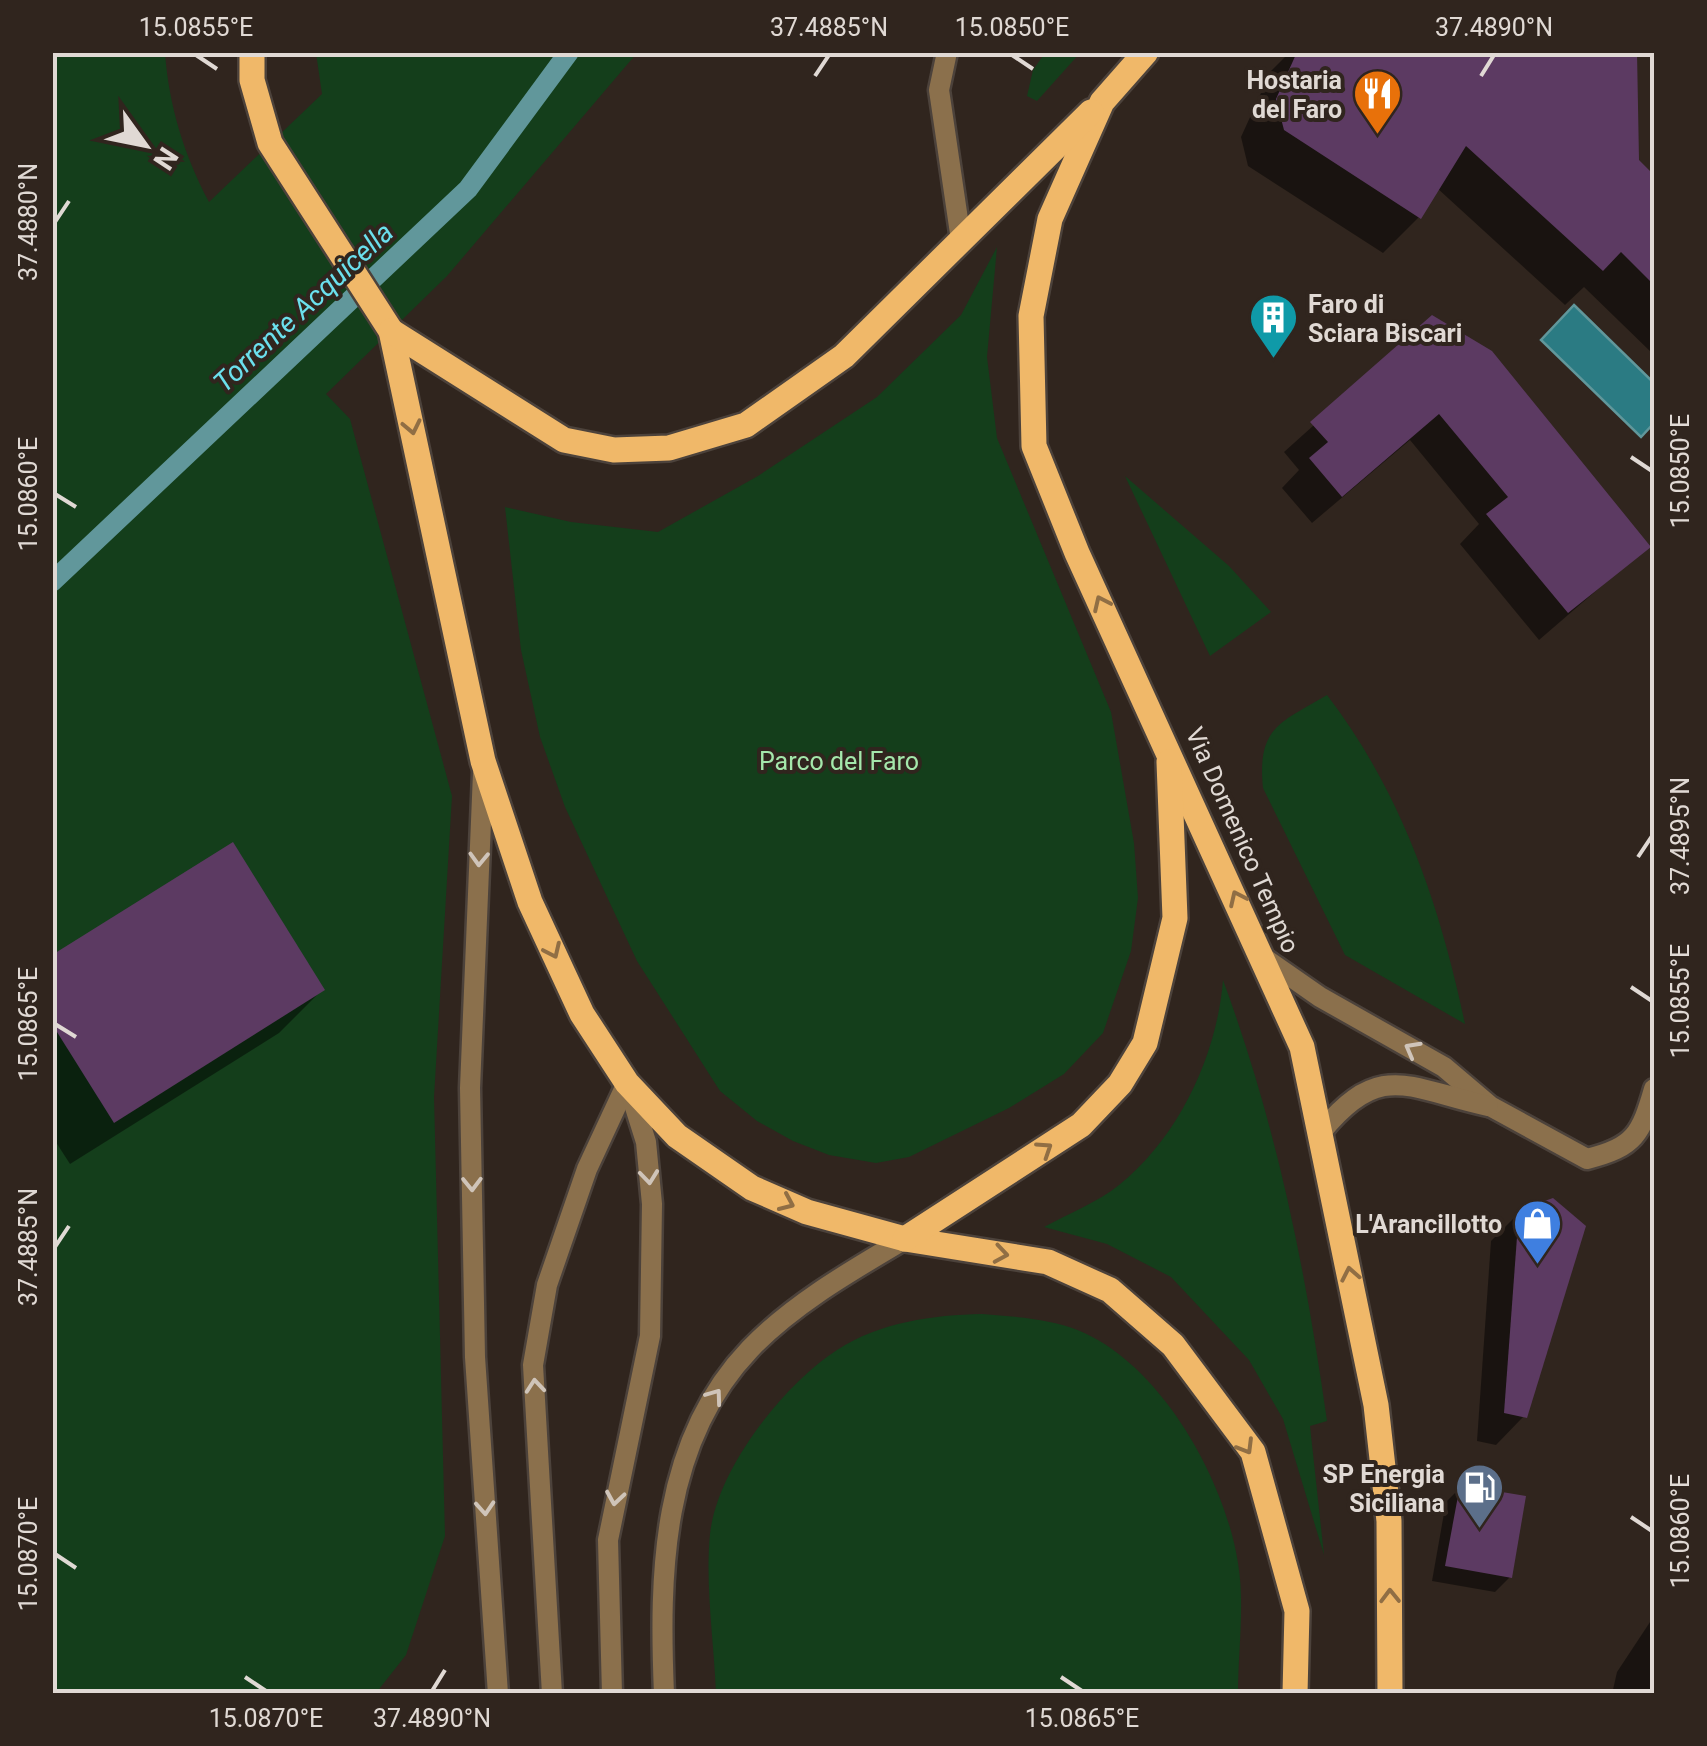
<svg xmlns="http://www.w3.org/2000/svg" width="1707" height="1746" font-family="Roboto,sans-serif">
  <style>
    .green { fill: #143e1b }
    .water { fill: #2b7b83; stroke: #61979b; stroke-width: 2.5 }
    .shadow { fill: #0007 }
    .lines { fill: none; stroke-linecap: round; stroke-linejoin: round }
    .stream { stroke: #61979b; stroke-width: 20 }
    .building { fill: #5c3a62 }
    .lane-casing { stroke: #4c423b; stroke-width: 25 }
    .street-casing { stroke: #4c423b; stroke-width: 25 }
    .primary-casing { stroke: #4c423b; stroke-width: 30 }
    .lane { stroke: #8b704c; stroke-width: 20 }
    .street { stroke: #8b704c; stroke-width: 20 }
    .primary { stroke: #f0b869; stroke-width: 25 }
    .oneway { stroke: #906e44 }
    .oneway2 { stroke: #cfc4b9 }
    .ticks { fill: none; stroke: #e0d9d4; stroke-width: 4 }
    .labels { text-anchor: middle; stroke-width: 8; stroke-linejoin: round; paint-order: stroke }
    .poi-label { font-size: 25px; font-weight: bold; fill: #e0d9d4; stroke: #30251e; text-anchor: end }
    .park-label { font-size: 25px; fill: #a4e7ab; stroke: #30251e }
    .street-label { font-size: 25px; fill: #e0d9d4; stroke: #30251e }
    .water-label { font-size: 28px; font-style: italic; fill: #6be0ed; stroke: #30251e }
    .neatline { fill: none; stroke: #e0d9d4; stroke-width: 4 }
    .ticks-label { font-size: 25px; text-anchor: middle; fill: #e0d9d4 }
  </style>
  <rect width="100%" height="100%" fill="#30251e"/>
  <g class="green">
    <path d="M52,53H165C169,106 184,155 209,202L322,94L316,53H637L447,276L326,394L350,419L452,796L434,1097L445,1536L406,1655L376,1693H53Z"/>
    <polygon points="1045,53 1080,53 1037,101 1027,96 1033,70"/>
    <polygon points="997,247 987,357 997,438 1111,712 1134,843 1138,898 1131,951 1103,1033 1064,1074 1009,1108 909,1157 876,1163 829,1155 793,1141 757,1121 720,1091 637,961 565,807 540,737 521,650 505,507 571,522 658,532 758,476 877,397 961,315"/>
    <polygon points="1125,476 1229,566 1271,612 1210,656"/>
    <path d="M1327,695C1402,793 1440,905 1465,1024L1345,955L1263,788C1257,727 1280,723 1327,695Z"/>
    <path d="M1223,980C1277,1127 1305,1266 1327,1421L1310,1426L1324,1555L1283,1419L1249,1360L1171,1277L1107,1244L1044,1227C1068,1214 1098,1202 1119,1185C1179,1137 1217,1055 1223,980Z"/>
    <path d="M982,1314C1016,1317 1049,1318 1080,1331C1161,1365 1225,1479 1238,1563C1245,1604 1238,1652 1238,1693H716C714,1642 705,1585 710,1534C717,1469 783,1385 837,1350C880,1322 933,1315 982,1314Z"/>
  </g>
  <polygon class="water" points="1574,305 1654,383 1654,423 1641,437 1541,340"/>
  <g class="shadow">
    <polygon points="1290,52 1634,52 1637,161 1654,179 1654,355 1584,287 1565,305 1437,188 1419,217 1383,253 1248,166 1241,137 1271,71"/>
    <polygon points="1433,318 1648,546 1539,640 1460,544 1479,524 1410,440 1312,523 1282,488 1299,470 1284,452"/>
    <polygon points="52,958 322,990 279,1033 70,1164 52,1136"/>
    <polygon points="1520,1212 1524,1416 1496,1445 1477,1441 1491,1241"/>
    <polygon points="1461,1487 1510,1577 1495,1592 1432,1581 1446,1502"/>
    <polygon points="1654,1616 1654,1694 1612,1694 1617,1672"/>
  </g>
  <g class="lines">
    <polyline class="stream" points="52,582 468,189 569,52"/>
  </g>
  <g class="building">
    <polygon points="1297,52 1637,52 1639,160 1654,175 1654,285 1621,252 1603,271 1466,146 1421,219 1284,130 1276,99"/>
    <polygon points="1432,315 1492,351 1651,547 1568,613 1486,514 1508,497 1439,414 1342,497 1309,458 1328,442 1310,422"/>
    <polygon points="233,842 325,990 114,1123 52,1024 52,955"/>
    <polygon points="1553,1198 1586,1226 1527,1418 1504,1413 1519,1210"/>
    <polygon points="1460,1485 1526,1496 1512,1578 1445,1566"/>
  </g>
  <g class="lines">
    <defs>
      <g id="lane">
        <polyline points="947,52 939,90 961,240"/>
        <polyline points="483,773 470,1088 475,1357 498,1694"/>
        <polyline points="552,1694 533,1365 547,1285 587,1169 627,1083"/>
      </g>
      <g id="street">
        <path d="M1264,958L1320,997L1444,1067L1490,1106L1587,1159C1635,1147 1641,1134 1654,1089"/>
        <path d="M1322,1131C1381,1059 1409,1089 1488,1106"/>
        <polyline points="612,1694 608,1540 650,1336 652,1204 646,1142 628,1085"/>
        <path d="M664,1694C659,1574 661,1442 750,1349C793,1304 851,1271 905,1239"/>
      </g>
      <g id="primary">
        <polyline points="252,52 252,80 270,143 391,331 483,761 530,902 582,1014 627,1083 677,1136 752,1188 807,1212 905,1239 1048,1262 1110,1290 1173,1345 1253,1452 1297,1611 1295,1694"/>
        <polyline points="1146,52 1102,102 1050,219 1031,316 1034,446 1077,553 1302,1047 1376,1405 1389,1521 1390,1694"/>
        <polyline points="391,331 564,440 614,450 669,448 746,425 844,356 1091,112"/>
        <polyline points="905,1239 1081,1125 1120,1084 1145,1043 1175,918 1169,762"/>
      </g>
    </defs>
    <use href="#lane" class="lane-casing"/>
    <use href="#street" class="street-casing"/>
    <use href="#primary" class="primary-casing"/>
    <use href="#lane" class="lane"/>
    <use href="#street" class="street"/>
    <use href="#primary" class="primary"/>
  </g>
  <defs><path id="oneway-chevron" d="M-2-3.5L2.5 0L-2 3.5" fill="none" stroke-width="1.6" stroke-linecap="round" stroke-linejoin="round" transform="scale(2.5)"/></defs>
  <g class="oneway">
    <use href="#oneway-chevron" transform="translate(412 427) rotate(78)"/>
    <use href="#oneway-chevron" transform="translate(1101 603) rotate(-115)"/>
    <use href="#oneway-chevron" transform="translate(1237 898) rotate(-115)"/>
    <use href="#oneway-chevron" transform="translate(553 951) rotate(65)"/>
    <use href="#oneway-chevron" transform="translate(1045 1149) rotate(-33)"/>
    <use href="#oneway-chevron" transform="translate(787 1203) rotate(24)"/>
    <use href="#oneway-chevron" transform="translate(1001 1254) rotate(9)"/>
    <use href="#oneway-chevron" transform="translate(1350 1274) rotate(-101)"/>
    <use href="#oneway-chevron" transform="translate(1246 1447) rotate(59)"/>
    <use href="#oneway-chevron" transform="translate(1390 1596) rotate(-91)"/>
  </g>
  <g class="oneway2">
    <use href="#oneway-chevron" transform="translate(479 859) rotate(92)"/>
    <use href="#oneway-chevron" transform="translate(1412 1049) rotate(-151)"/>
    <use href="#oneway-chevron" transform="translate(649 1177) rotate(84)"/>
    <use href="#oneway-chevron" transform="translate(472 1184) rotate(89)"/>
    <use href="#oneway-chevron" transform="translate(535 1386) rotate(-95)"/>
    <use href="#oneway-chevron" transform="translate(715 1396) rotate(-54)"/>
    <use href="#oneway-chevron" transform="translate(615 1498) rotate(99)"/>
    <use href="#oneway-chevron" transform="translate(485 1508) rotate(86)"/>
  </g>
  <path class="ticks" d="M196,55L217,69M1012,55L1033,69M815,76L829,55M1481,76L1494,55M55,222L69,201M1631,457L1652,471M55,494L76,507M1638,857L1652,836M1631,987L1652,1001M55,1024L76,1037M55,1247L69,1226M1631,1517L1652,1531M55,1554L76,1568M245,1677L266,1691M1061,1677L1082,1691M432,1691L445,1670"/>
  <defs>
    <symbol id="restaurant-pin" viewBox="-11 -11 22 30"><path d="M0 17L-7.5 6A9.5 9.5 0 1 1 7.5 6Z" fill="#e8710a" stroke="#30251e"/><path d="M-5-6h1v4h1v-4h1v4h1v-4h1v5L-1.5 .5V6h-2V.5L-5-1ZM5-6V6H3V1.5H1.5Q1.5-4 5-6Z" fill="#fff"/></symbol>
    <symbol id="building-pin" viewBox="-11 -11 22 30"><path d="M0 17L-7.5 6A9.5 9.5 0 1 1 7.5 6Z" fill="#0f9aa8" stroke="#30251e"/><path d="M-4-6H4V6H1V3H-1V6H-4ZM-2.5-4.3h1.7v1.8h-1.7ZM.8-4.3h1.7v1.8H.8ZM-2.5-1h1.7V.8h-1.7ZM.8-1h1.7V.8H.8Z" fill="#fff"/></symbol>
    <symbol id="shop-pin" viewBox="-11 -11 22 30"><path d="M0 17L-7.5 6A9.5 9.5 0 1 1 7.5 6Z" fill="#3f7fe0" stroke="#30251e"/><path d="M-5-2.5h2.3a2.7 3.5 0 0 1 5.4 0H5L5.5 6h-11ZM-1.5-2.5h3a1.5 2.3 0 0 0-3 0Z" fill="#fff"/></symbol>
    <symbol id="fuel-pin" viewBox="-11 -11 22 30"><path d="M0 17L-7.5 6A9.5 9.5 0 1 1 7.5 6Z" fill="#5c6f8a" stroke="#30251e"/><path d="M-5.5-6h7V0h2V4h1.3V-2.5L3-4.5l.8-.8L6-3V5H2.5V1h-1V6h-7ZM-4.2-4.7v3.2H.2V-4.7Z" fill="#fff"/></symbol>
  </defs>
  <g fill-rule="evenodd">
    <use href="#restaurant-pin" x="1350" y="66" width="55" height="75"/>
    <use href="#building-pin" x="1246" y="290" width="55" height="75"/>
    <use href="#shop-pin" x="1510" y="1196" width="55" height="75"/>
    <use href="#fuel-pin" x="1452" y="1460" width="55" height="75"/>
  </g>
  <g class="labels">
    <g class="poi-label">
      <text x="1342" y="89">Hostaria<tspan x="1342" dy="29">del Faro</tspan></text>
      <text x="1308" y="313" text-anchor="start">Faro di<tspan x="1308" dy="29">Sciara Biscari</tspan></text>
      <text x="1502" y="1233">L'Arancillotto</text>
      <text x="1445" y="1483">SP Energia<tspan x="1445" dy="29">Siciliana</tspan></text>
    </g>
    <g class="park-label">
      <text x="839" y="770">Parco del Faro</text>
    </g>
    <g class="street-label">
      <text transform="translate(1243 840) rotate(66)" y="9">Via Domenico Tempio</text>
    </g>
    <g class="water-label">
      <text transform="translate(303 307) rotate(-43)" y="10">Torrente Acquicella</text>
    </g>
  </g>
  <rect width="1707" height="1746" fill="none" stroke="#30251e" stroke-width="110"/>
  <g transform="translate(145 145) rotate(123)" stroke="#30251e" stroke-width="8" paint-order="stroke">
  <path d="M0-8L18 38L0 25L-18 38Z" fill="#e0d9d4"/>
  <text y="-15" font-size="28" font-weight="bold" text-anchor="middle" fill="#e0d9d4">N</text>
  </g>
  <rect x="55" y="55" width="1597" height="1636" class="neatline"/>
  <g class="ticks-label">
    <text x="196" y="36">15.0855°E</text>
    <text x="829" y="36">37.4885°N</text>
    <text x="1012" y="36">15.0850°E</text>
    <text x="1494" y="36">37.4890°N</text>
    <text transform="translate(28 222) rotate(-90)" y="9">37.4880°N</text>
    <text transform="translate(1680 471) rotate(-90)" y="9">15.0850°E</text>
    <text transform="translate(28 494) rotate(-90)" y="9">15.0860°E</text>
    <text transform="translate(1680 836) rotate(-90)" y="9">37.4895°N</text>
    <text transform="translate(1680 1001) rotate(-90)" y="9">15.0855°E</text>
    <text transform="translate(28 1024) rotate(-90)" y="9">15.0865°E</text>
    <text transform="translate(28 1247) rotate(-90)" y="9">37.4885°N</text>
    <text transform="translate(1680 1531) rotate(-90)" y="9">15.0860°E</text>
    <text transform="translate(28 1554) rotate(-90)" y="9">15.0870°E</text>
    <text x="266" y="1727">15.0870°E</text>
    <text x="432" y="1727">37.4890°N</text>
    <text x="1082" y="1727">15.0865°E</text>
  </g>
</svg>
